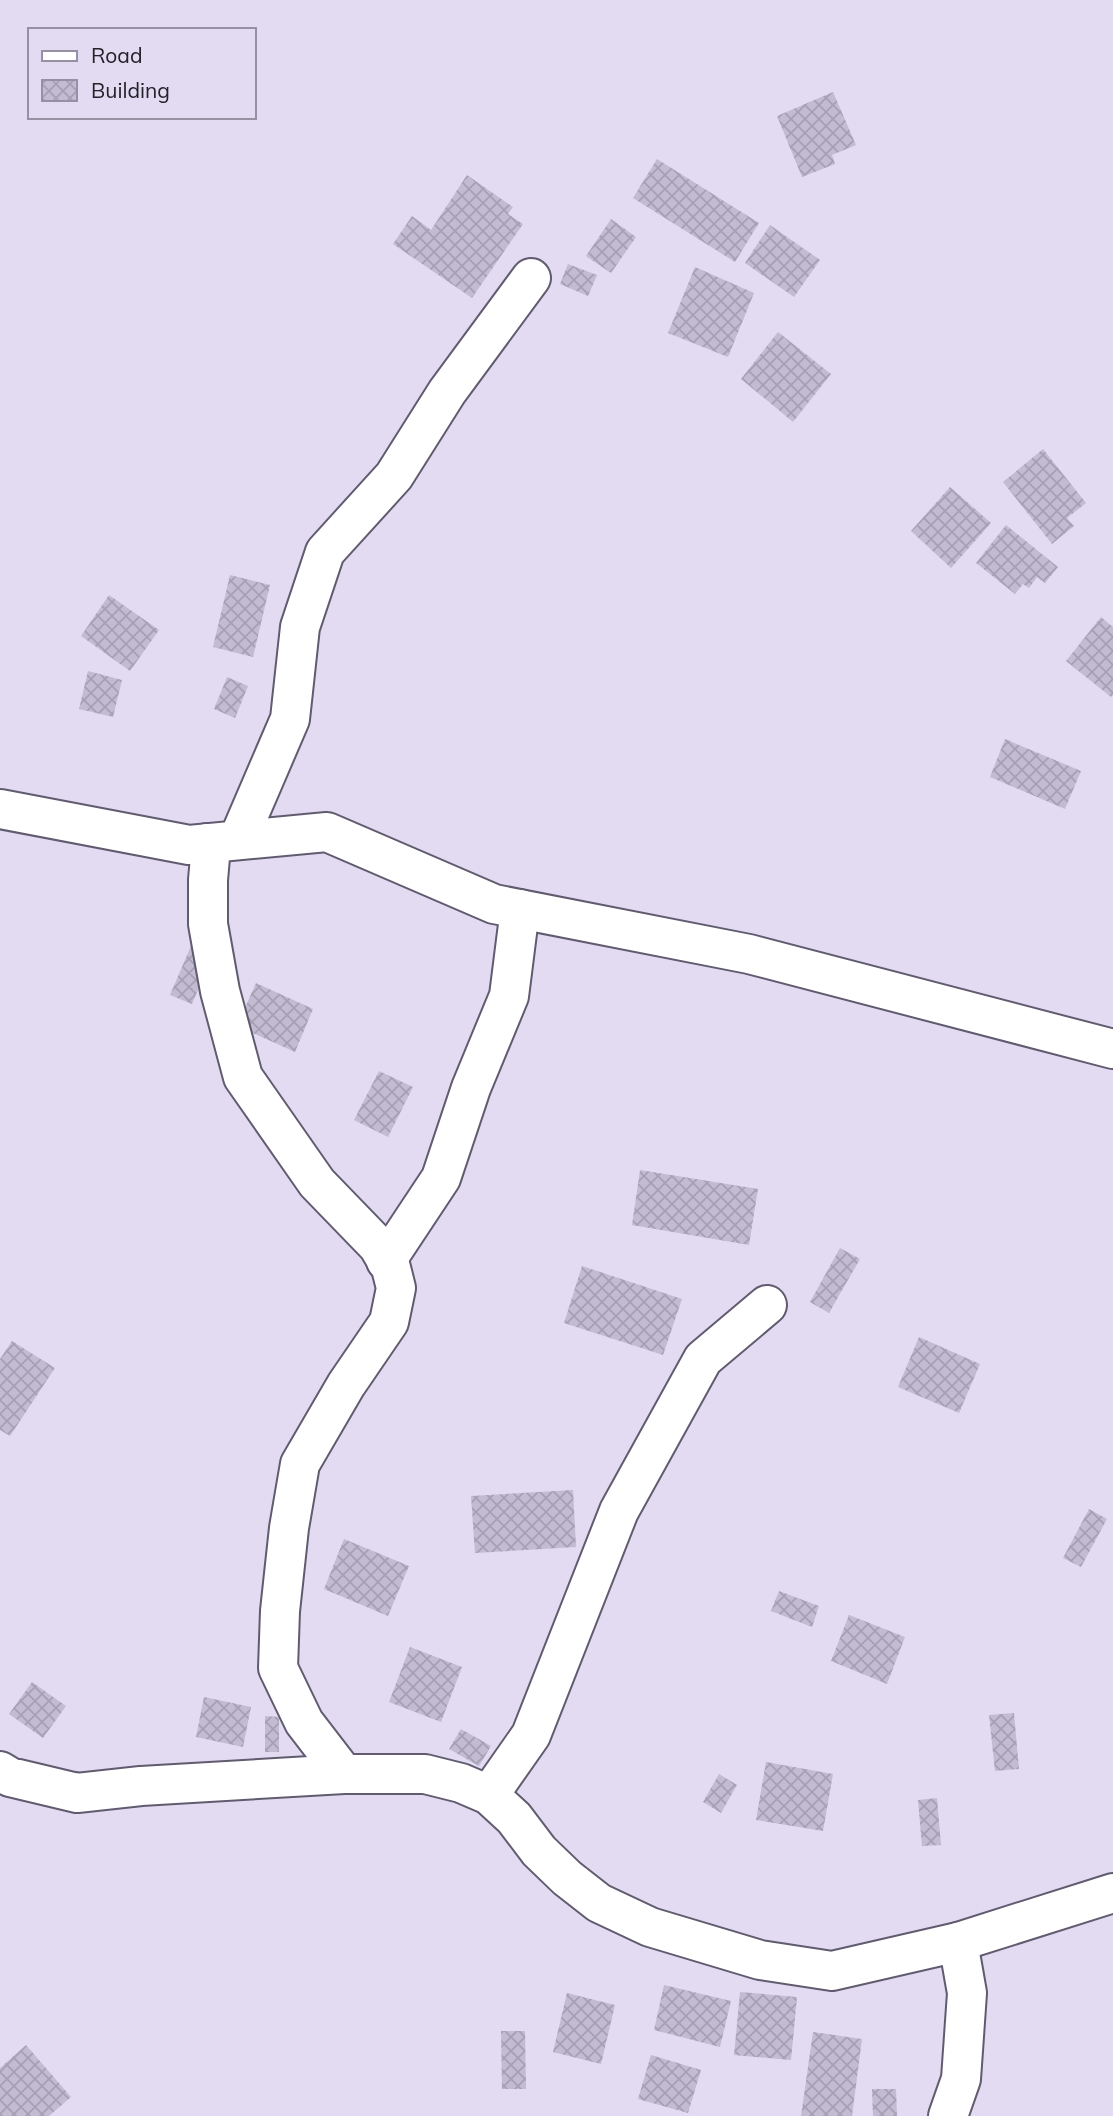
<svg xmlns="http://www.w3.org/2000/svg" width="1113" height="2116" font-family="Mulish,sans-serif">
  <style>
    .building { fill: url(#building-cross-hatch) }
    .lines { fill: none; stroke-linecap: round; stroke-linejoin: round }
    .minor-casing { stroke: #615b6f; stroke-width: 42 }
    .minor { stroke: #fff; stroke-width: 38 }
  </style>
  <defs>
    <pattern id="building-cross-hatch" width="8" height="8" patternUnits="userSpaceOnUse" patternTransform="scale(1.75)"><rect width="8" height="8" fill="#c2bbd2"/><path d="M0 0l8 8M0 8l8-8" fill="none" stroke="#a6a0b4"/></pattern>
  </defs>
  <rect width="100%" height="100%" fill="#e2dbf2"/>
  <g class="building">
    <polygon points="833,92 856,145 832,155 835,164 802,177 777,116"/>
    <polygon points="657,159 759,223 735,262 633,198"/>
    <polygon points="467,175 513,207 508,214 523,224 472,298 393,244 412,216 431,230"/>
    <polygon points="611,219 636,237 611,273 586,256"/>
    <polygon points="770,225 820,260 794,297 745,263"/>
    <polygon points="568,264 597,275 588,296 560,284"/>
    <polygon points="695,267 754,293 728,357 668,333"/>
    <polygon points="778,332 831,374 793,422 741,379"/>
    <polygon points="1043,449 1086,503 1067,518 1074,526 1052,544 1003,482"/>
    <polygon points="950,487 991,523 951,568 911,531"/>
    <polygon points="1006,525 1058,567 1045,583 1037,577 1029,588 1023,584 1015,594 976,563"/>
    <polygon points="230,575 270,585 253,657 213,647"/>
    <polygon points="109,595 159,630 130,671 81,636"/>
    <polygon points="1101,617 1113,627 1113,695 1111,697 1066,661"/>
    <polygon points="88,671 122,680 113,717 79,709"/>
    <polygon points="227,677 248,686 235,718 214,709"/>
    <polygon points="1005,739 1081,771 1065,809 990,777"/>
    <polygon points="191,946 213,955 192,1004 170,995"/>
    <polygon points="256,983 313,1009 295,1052 237,1026"/>
    <polygon points="379,1071 413,1087 388,1137 354,1120"/>
    <polygon points="640,1170 758,1189 749,1245 632,1225"/>
    <polygon points="840,1248 860,1259 829,1313 810,1302"/>
    <polygon points="582,1266 682,1299 663,1355 564,1323"/>
    <polygon points="919,1337 980,1364 959,1413 898,1387"/>
    <polygon points="12,1341 55,1368 10,1436 0,1430 0,1359"/>
    <polygon points="573,1490 576,1547 475,1553 471,1496"/>
    <polygon points="1089,1509 1107,1519 1081,1567 1063,1558"/>
    <polygon points="344,1539 409,1566 388,1616 324,1589"/>
    <polygon points="779,1591 819,1606 812,1627 771,1611"/>
    <polygon points="849,1615 905,1637 887,1684 831,1661"/>
    <polygon points="410,1647 462,1667 441,1722 389,1702"/>
    <polygon points="32,1682 66,1706 43,1738 9,1714"/>
    <polygon points="204,1697 251,1707 243,1747 196,1737"/>
    <polygon points="1014,1713 1019,1769 995,1771 989,1715"/>
    <polygon points="265,1716 279,1717 279,1752 265,1752"/>
    <polygon points="461,1729 491,1746 479,1766 449,1749"/>
    <polygon points="766,1762 833,1774 823,1831 756,1820"/>
    <polygon points="719,1774 737,1785 721,1813 703,1802"/>
    <polygon points="937,1798 941,1845 922,1846 918,1800"/>
    <polygon points="664,1985 731,2001 720,2047 654,2030"/>
    <polygon points="740,1992 797,1997 791,2060 734,2055"/>
    <polygon points="567,1993 615,2005 601,2064 553,2052"/>
    <polygon points="501,2031 525,2031 526,2089 502,2089"/>
    <polygon points="813,2032 862,2039 852,2116 801,2116"/>
    <polygon points="26,2045 71,2097 49,2116 0,2116 0,2068"/>
    <polygon points="651,2055 701,2070 688,2113 638,2099"/>
    <polygon points="872,2089 896,2089 897,2116 873,2116"/>
  </g>
  <g class="lines">
    <defs>
      <g id="minor">
        <polyline points="0,809 189,845 327,832 494,904 749,954 1113,1049"/>
        <polyline points="238,840 290,719 300,627 325,552 394,476 447,392 531,278"/>
        <polyline points="207,843 210,857 208,880 208,924 220,991 243,1077 317,1183 378,1246 391,1268 396,1288 389,1322 346,1385 300,1464 289,1528 280,1611 278,1668 304,1722 344,1774"/>
        <polyline points="386,1261 441,1178 471,1088 509,996 520,909"/>
        <polyline points="0,1771 10,1777 77,1793 141,1786 344,1774 425,1774 461,1783 489,1795 514,1818 539,1851 567,1878 599,1903 650,1927 760,1960 832,1971 958,1942 1113,1893"/>
        <polyline points="489,1795 531,1735 619,1511 703,1359 767,1305"/>
        <polyline points="948,2116 961,2079 967,1993 958,1942"/>
      </g>
    </defs>
    <use href="#minor" class="minor-casing"/>
    <use href="#minor" class="minor"/>
  </g>
  <rect x="28" y="28" width="228" height="91" fill="#e2dbf2" stroke="#9691a2" stroke-width="2"/>
  <rect x="42" y="51" width="35" height="10" fill="#ffffff" stroke="#9691a2" stroke-width="2"/>
  <text x="91" y="63" font-size="21" fill="#232129">Road</text>
  <rect x="42" y="80" width="35" height="21" fill="url(#building-cross-hatch)" stroke="#9691a2" stroke-width="2"/>
  <text x="91" y="98" font-size="21" fill="#232129">Building</text>
</svg>
